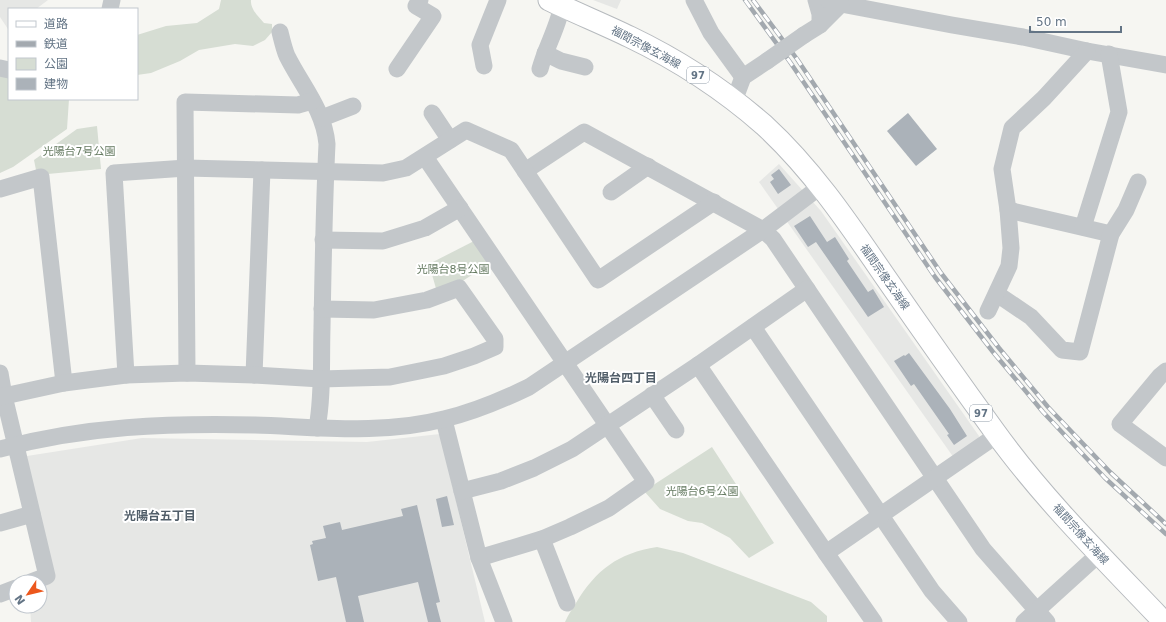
<svg xmlns="http://www.w3.org/2000/svg" width="1166" height="622" font-family="'DejaVu Sans','Noto Sans JP',sans-serif">
  <style>
    .built { fill: #e6e7e5 }
    .green { fill: #d6ddd3 }
    .building { fill: #abb2b9 }
    .lines { fill: none; stroke-linecap: round; stroke-linejoin: round }
    .major-casing { stroke: #b6babe; stroke-width: 23 }
    .minor { stroke: #c3c7ca; stroke-width: 17 }
    .major { stroke: #fff; stroke-width: 21 }
    .rail-casing { stroke: #a3a9af; stroke-width: 4.5 }
    .rail { stroke: #fff; stroke-width: 3; stroke-dasharray: 9; stroke-linecap: butt }
    .minor-bridge { stroke: #c3c7ca; stroke-width: 17 }
    .labels { text-anchor: middle; stroke-width: 4; stroke-linejoin: round; paint-order: stroke }
    .shield { fill: #fff; stroke: #929eaa; stroke-width: 1 }
    .shield-label { font-size: 10px; font-weight: bold; fill: #637485 }
    .street-label { font-size: 11px; fill: #637485; stroke: #fff }
    .park-label { font-size: 11px; fill: #667b62; stroke: #fff }
    .neighbourhood-label { font-size: 12px; font-weight: bold; fill: #515e69; stroke: #fff }
  </style>
  <rect width="100%" height="100%" fill="#f6f6f2"/>
  <g class="built">
    <polygon points="0,0 48,0 36,9 9,9 9,29 8,29 0,17"/>
    <polygon points="593,0 621,0 617,9"/>
    <polygon points="779,164 821,211 979,436 978,442 954,458 759,182"/>
    <polygon points="440,434 485,622 31,622 30,606 40,606 40,584 27,456 142,438 367,442"/>
  </g>
  <g class="green">
    <path d="M221,0H251C250,9 259,17 264,23L272,24V32L265,40L253,46L235,44L199,50L180,61L151,73L137,75V35L166,26L197,23L219,9Z"/>
    <polygon points="0,75 9,75 9,99 69,99 67,129 13,167 0,173"/>
    <polygon points="97,126 101,169 37,175 34,160 77,129"/>
    <polygon points="476,240 492,262 461,282 437,292 429,264"/>
    <polygon points="712,447 774,543 749,558 730,538 702,523 688,521 660,509 644,491"/>
    <path d="M657,547L683,553L811,602L827,616V622H565C568,615 572,609 576,603C596,570 618,553 657,547Z"/>
  </g>
  <g class="building">
    <polygon points="908,113 937,149 916,166 887,131"/>
    <polygon points="779,169 791,185 778,194 770,182 774,179 771,175"/>
    <polygon points="810,216 827,242 835,237 849,259 847,261 868,292 873,289 884,307 868,317 816,242 808,247 794,226"/>
    <polygon points="909,353 950,409 967,436 954,445 947,435 949,434 914,384 911,386 894,361 904,355 905,356"/>
    <polygon points="447,496 454,525 442,527 436,499"/>
    <polygon points="417,505 440,602 436,603 441,622 428,622 418,582 358,596 364,622 346,622 336,577 318,581 310,545 313,544 312,541 326,538 323,526 340,522 342,530 403,516 401,509"/>
  </g>
  <g class="lines">
    <defs>
      <path id="major" d="M549,0C576,13 603,24 630,37C678,60 724,90 764,125C813,170 849,224 886,278C922,330 958,381 995,432C1044,500 1106,561 1164,622"/>
    </defs>
    <use href="#major" class="major-casing"/>
    <g class="minor">
      <polyline points="694,0 711,33 743,77"/>
      <polyline points="816,0 820,14 820,25"/>
      <polyline points="828,0 841,4 952,25 1023,37 1087,51 1166,65"/>
      <polyline points="110,9 112,0"/>
      <path d="M280,32C282,40 284,49 287,56C302,86 324,110 327,144C324,205 323,266 322,328C321,361 323,396 317,428"/>
      <polyline points="804,35 820,25 841,4"/>
      <polyline points="545,53 561,61 585,67"/>
      <polyline points="484,66 480,45 498,0"/>
      <polyline points="0,68 9,70"/>
      <polyline points="397,69 433,16 416,6 420,0"/>
      <path d="M540,69C546,46 560,24 563,0"/>
      <polyline points="734,101 743,77 767,61"/>
      <polyline points="432,113 450,140"/>
      <polyline points="322,118 353,106"/>
      <polyline points="425,157 646,482 609,508 570,527 542,539 479,558"/>
      <polyline points="525,171 584,132 763,230 773,239 983,549 1047,622"/>
      <polyline points="0,189 41,177 64,383"/>
      <polyline points="611,192 648,166"/>
      <polyline points="1008,210 1111,234"/>
      <polyline points="1083,227 1119,112 1109,54"/>
      <polyline points="323,240 383,241 425,228 460,208"/>
      <polyline points="997,294 1031,317 1062,350 1080,352 1111,234 1126,210 1138,182"/>
      <polyline points="988,311 1009,266 1011,248 1008,210 1002,169 1012,128 1044,98 1087,51"/>
      <polyline points="753,327 932,591 959,622"/>
      <polyline points="698,365 826,553 874,622"/>
      <polyline points="1166,371 1160,376 1120,424 1166,458"/>
      <polyline points="0,373 4,396 47,576 31,582"/>
      <polyline points="187,373 185,102 298,105 312,101"/>
      <polyline points="126,375 114,173 186,168 383,173 406,168 466,130 511,150 598,280 714,202"/>
      <polyline points="254,375 262,170"/>
      <polyline points="652,395 676,430"/>
      <polyline points="0,397 64,383 126,375 187,373 254,375 321,379 390,377 444,366 474,356 495,347 495,339 459,288 427,300 374,310 322,309"/>
      <polyline points="444,420 479,558 504,622"/>
      <path d="M0,449C85,426 168,423 255,425C318,427 382,435 444,419C474,412 502,400 529,387L763,230L821,186"/>
      <polyline points="462,491 501,481 534,468 572,449 698,365 807,289"/>
      <polyline points="0,523 32,514"/>
      <polyline points="542,539 567,603"/>
      <polyline points="826,553 997,435"/>
      <polyline points="0,594 16,588"/>
      <polyline points="1024,622 1099,554"/>
    </g>
    <use href="#major" class="major"/>
    <defs>
      <g id="rail">
        <polyline points="745,0 790,62 935,277 993,352 1043,412 1105,478 1166,534"/>
        <polyline points="753,0 797,59 941,273 999,348 1048,407 1110,472 1166,524"/>
      </g>
    </defs>
    <use href="#rail" class="rail-casing"/>
    <use href="#rail" class="rail"/>
    <polyline class="minor-bridge" points="767,61 804,35"/>
  </g>
  <g class="labels">
    <g class="shield">
      <rect x="687" y="67" width="22" height="16" rx="3"/>
      <rect x="970" y="405" width="22" height="16" rx="3"/>
    </g>
    <g class="shield-label">
      <text x="698" y="79">97</text>
      <text x="981" y="417">97</text>
    </g>
    <g class="street-label">
      <text transform="translate(646 47) rotate(28)" y="4">福間宗像玄海線</text>
      <text transform="translate(885 277) rotate(55)" y="4">福間宗像玄海線</text>
      <text transform="translate(1081 534) rotate(48)" y="4">福間宗像玄海線</text>
    </g>
    <g class="park-label">
      <text x="79" y="155">光陽台7号公園</text>
      <text x="453" y="273">光陽台8号公園</text>
      <text x="702" y="495">光陽台6号公園</text>
    </g>
    <g class="neighbourhood-label">
      <text x="621" y="382">光陽台四丁目</text>
      <text x="160" y="520">光陽台五丁目</text>
    </g>
  </g>
  <rect x="8" y="8" width="130" height="92" fill="#ffffff" stroke="#c1c7ce"/>
  <rect x="16" y="21" width="20" height="6" fill="#ffffff" stroke="#c1c7ce"/>
  <text x="44" y="28" font-size="12" fill="#637485">道路</text>
  <rect x="16" y="41" width="20" height="6" fill="#a3a9af" stroke="#c1c7ce"/>
  <text x="44" y="48" font-size="12" fill="#637485">鉄道</text>
  <rect x="16" y="58" width="20" height="12" fill="#d6ddd3" stroke="#c1c7ce"/>
  <text x="44" y="68" font-size="12" fill="#637485">公園</text>
  <rect x="16" y="78" width="20" height="12" fill="#abb2b9" stroke="#c1c7ce"/>
  <text x="44" y="88" font-size="12" fill="#637485">建物</text>
  <g transform="translate(28 594) rotate(235)"><circle r="19" fill="#ffffff" stroke="#c1c7ce"/>
  <path d="M0-3L7 15L0 10L-7 15Z" fill="#ec571c"/>
  <text y="-6" font-size="11" font-weight="bold" text-anchor="middle" fill="#637485">N</text>
  </g>
  <path d="M1030 26v6h91v-6" fill="none" stroke="#637485" stroke-width="2"/>
  <text x="1036" y="26" font-size="12" fill="#637485" stroke="#ffffff" stroke-width="3" paint-order="stroke">50 m</text>
</svg>
